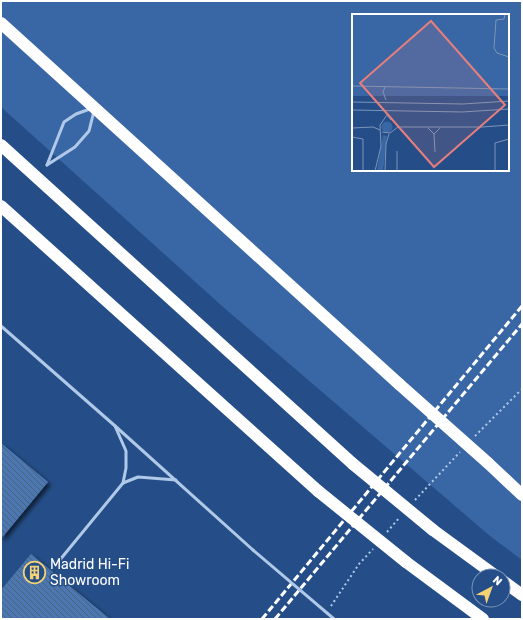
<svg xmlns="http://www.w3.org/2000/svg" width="523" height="620" font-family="Rubik,sans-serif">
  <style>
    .grass { fill: #3967a5; fill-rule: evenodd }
    .building { fill: url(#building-back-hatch); filter: url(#shadow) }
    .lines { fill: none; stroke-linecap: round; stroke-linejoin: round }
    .path { stroke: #b1c9e9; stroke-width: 2; stroke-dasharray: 2 3; stroke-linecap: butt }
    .service { stroke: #b1c9e9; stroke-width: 3 }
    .motorway { stroke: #fff; stroke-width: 12 }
    .rail { stroke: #fff; stroke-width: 3; stroke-dasharray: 7 3; stroke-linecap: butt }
    .service-bridge { stroke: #b1c9e9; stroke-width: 3 }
    .motorway-bridge { stroke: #fff; stroke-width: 12 }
    .labels { text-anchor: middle; stroke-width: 3; stroke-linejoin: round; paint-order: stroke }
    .poi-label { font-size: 14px; fill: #fff; stroke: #254e88; text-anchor: start }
    .inset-road { fill: none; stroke: #7c95b8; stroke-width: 1 }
    .view { fill: #e67e7e; fill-opacity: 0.15; stroke: #e67e7e; stroke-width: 2 }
    .inset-edge { fill: none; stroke: #fff; stroke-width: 2 }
  </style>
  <defs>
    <pattern id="building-back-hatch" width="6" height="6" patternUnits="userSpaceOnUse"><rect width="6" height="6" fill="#4d77b0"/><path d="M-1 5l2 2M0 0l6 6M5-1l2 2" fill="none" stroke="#4c627e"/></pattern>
    <filter id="shadow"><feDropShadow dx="3" dy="3" stdDeviation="2" flood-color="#0009"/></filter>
  </defs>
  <rect width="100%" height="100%" fill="#254e88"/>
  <path class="grass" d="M1,1H522V560L490,536L222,306L1,107ZM353,15H508V170H353Z"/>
  <g class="building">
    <polygon points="1,443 48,482 1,539"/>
    <polygon points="31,554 110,619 1,619 1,590"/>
  </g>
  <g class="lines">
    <g class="path">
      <polyline points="475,436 522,389"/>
      <polyline points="415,500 460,452"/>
      <polyline points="387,532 400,517"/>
      <polyline points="331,606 359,564 373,549"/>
    </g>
    <g class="service">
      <polyline points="47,165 64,122 76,114 90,109"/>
      <polyline points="47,165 75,147 89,131 94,111"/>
      <polyline points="1,326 114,425 253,550"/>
      <polyline points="115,426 126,451 126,468 123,483 138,477 176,480"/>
      <polyline points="59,561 123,483"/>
    </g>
    <g class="motorway">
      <polyline points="1,23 399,384"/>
      <polyline points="1,145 353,464"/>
      <polyline points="1,206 318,491"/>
      <polyline points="488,463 522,495"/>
      <polyline points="433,530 496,576"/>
      <polyline points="406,562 483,619"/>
      <polyline points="503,581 522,595"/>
    </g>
    <g class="rail">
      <polyline points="262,619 522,306"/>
      <polyline points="275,619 522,324"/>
    </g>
    <polyline class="service-bridge" points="253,550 334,619"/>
    <g class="motorway-bridge">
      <polyline points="399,384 488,463"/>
      <polyline points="353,464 433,530"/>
      <polyline points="318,491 406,562"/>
    </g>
  </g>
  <defs>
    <symbol id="building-ring" viewBox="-11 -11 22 22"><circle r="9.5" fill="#254e88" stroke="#f3d175" stroke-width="1.5"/><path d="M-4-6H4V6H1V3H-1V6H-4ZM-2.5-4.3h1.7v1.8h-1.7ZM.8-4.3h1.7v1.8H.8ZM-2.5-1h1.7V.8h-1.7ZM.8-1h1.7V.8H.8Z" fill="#f3d175"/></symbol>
  </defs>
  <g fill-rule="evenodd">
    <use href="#building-ring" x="22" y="560" width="25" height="25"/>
  </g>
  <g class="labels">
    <g class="poi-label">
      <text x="50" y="569">Madrid Hi-Fi<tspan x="50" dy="16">Showroom</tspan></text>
    </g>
  </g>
  <g transform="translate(352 14)">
    <rect width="157" height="157" fill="#254e88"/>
    <path d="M0,0H157V82H0ZM29.5 113a5.5 5.5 0 1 1 11 0a5.5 5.5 0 1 1-11 0Z" fill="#3967a5"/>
    <path d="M31,121L35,122L31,157H25Z" fill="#3967a5"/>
    <path class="inset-road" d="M153,0L152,5L144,6L142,34L145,39L157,43M0,72L157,75M33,73L31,78L34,86M0,88L111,90L157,87M0,96L110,98L157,95M0,114L21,113L28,116M76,114L82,120L88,114M30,118L38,119L46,113H130L157,111M82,120L83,138M0,123L11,125V157M45,137V157M23,157L29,132L28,111L35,101L39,106M33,157L34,130L37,120M143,157V129L157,125"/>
    <path class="view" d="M79,7L153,91L82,153L8,69Z"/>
    <rect width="157" height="157" class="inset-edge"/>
  </g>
  <rect width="523" height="620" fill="none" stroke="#ffffff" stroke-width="4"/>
  <g transform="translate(491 588) rotate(41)"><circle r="19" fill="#254e88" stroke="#7c95b8"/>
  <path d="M0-3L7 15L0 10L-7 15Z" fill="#f3d175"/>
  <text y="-6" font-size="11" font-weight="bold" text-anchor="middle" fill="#ffffff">N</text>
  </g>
</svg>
